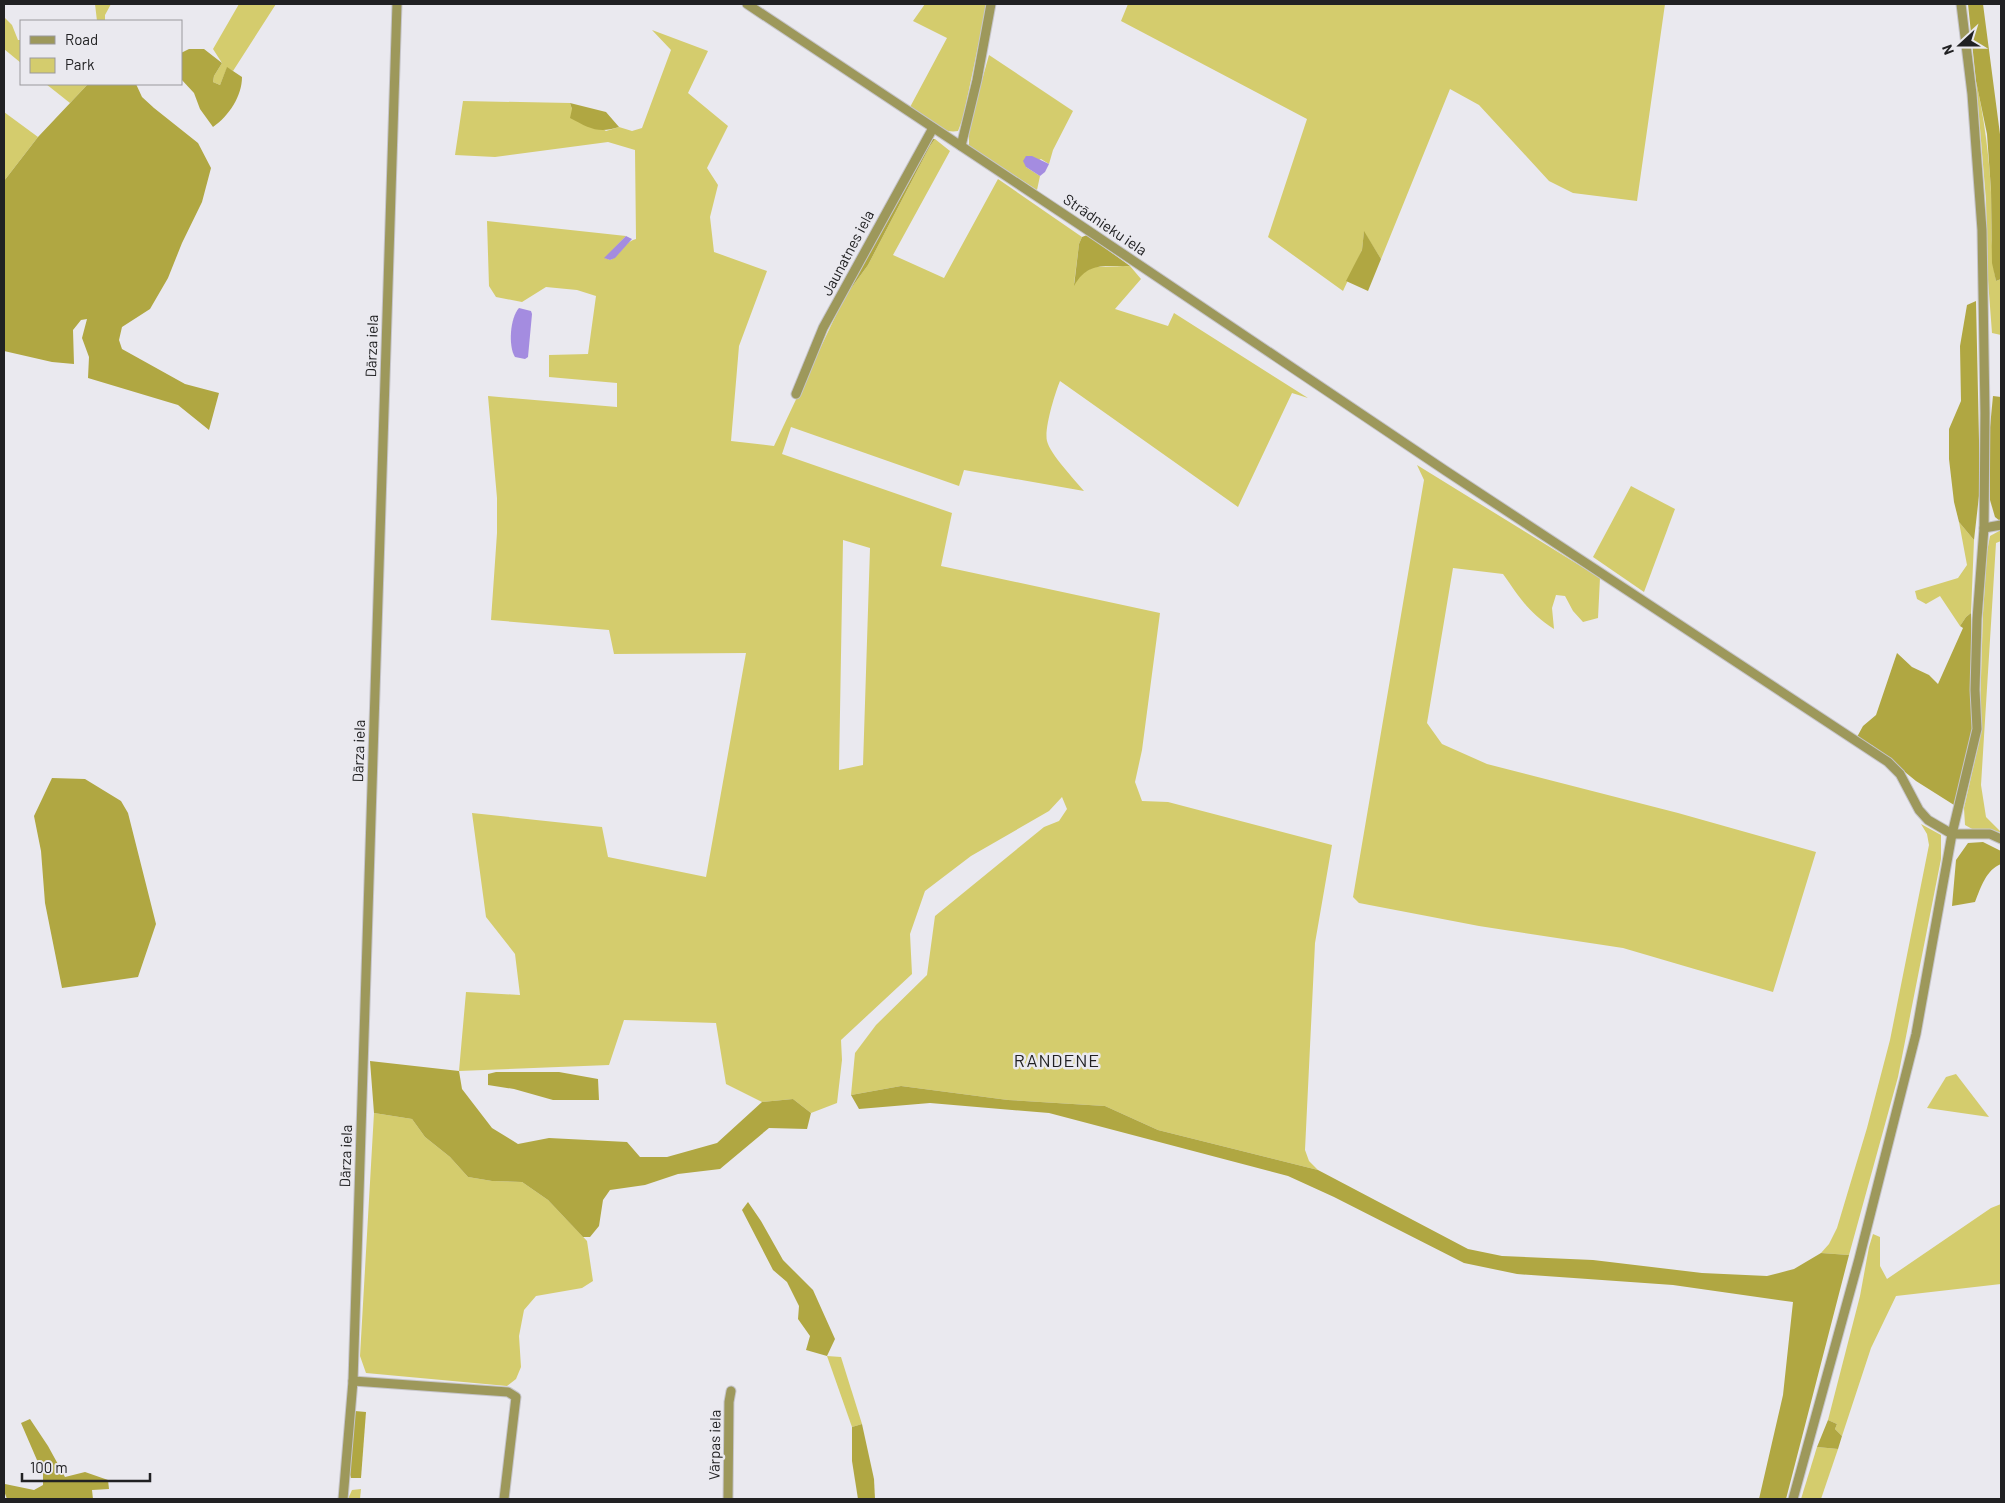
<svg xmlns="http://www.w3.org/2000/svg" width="2005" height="1503" font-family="Barlow,sans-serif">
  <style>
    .green { fill: #d4cc6d; fill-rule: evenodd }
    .forest { fill: #b0a742 }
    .water { fill: #a48ce0 }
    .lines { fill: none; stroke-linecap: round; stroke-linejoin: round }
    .minor-casing { stroke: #c6c5ca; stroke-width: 11 }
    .minor { stroke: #9d985b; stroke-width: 9 }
    .labels { text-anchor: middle; stroke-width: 5; stroke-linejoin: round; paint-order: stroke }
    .street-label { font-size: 15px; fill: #212123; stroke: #eae9ef }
    .quarter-label { font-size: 18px; letter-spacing: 1px; fill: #212123; stroke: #eae9ef }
  </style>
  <rect width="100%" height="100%" fill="#eae9ef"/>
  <g class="green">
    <polygon points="95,4 111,4 105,15 105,21 97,21"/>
    <polygon points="239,4 276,4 233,71 227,68 220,85 213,82 214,76 222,63 213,49"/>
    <path d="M925,4H987L963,118L958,131C940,134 924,119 909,109L947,38L913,21Z"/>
    <polygon points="1128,4 1665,4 1637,201 1573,193 1549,181 1479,105 1450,89 1381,259 1364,232 1362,250 1343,291 1268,237 1307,119 1121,21"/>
    <polygon points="4,17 12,25 18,40 21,40 21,63 4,49"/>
    <path d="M652,30L708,51L688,93L728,126L707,168L718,185L710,217L714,252L767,271L739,346L731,441L774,446L844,298L868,265L930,146L935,139L950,151L893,255L944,278L998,179L1082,237L1079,244L1074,284L1081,274L1094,267L1130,266L1141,279L1115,309L1168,326L1174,313L1308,398L1292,393L1238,507L1060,381C1055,393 1044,429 1047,441C1050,454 1075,480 1084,491L964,470L959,486L791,427L782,454L952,513L941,566L1160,613L1142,750L1135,782L1142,801L1168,802L1332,845L1315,943L1305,1150L1309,1161L1318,1170L1158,1130L1105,1106L1008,1100L901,1086L851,1095L855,1053L876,1025L927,975L935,916L1044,827L1059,821L1067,809L1062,797L1049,811L971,856L925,891L910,934L912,974L841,1040L842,1060L837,1103L811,1113L793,1099L762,1102L726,1084L716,1023L624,1020L609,1065L459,1071L466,992L520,995L515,954L486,917L472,813L602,827L608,857L706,877L746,653L614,654L609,630L491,620L497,533V498L488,396L617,407V383L549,377V355L588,354L596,296L577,290L546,287L522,302L496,297L489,286L487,221L626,236L605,258L610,260C620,256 625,241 636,239L635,150L608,142L495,157L455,155L463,101L570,103L572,109L606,131L619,127L632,131L642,128L671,50ZM843,540L870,548L863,765L839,770Z"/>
    <polygon points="989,55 1073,111 1053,150 1049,164 1041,159 1026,167 1040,176 1037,190 969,146 969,127"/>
    <path d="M1976,81C1984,118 1989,154 1991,192C1992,222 1990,252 1996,281L2001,279V335L1992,333L1988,280L1986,200Z"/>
    <polygon points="46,84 88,84 70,103"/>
    <polygon points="4,112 38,137 4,181"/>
    <path d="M1417,465L1600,578L1598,618L1583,622L1573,611L1565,596L1556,595L1552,608L1554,629C1528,612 1520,598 1503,574L1453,568L1427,723L1442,744L1487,764L1678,813L1816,852L1773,992L1623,948L1479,926L1359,903L1353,897L1424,480Z"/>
    <polygon points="1631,486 1675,509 1644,592 1593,557"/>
    <polygon points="1959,522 1974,540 1971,613 1966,617 1960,626 1940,596 1926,604 1917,599 1915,591 1958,578 1967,565"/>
    <polygon points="2001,530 2001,541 1996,543 1981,785 1986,817 2001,832 1974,830 1965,825 1964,808 1979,742 1983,614 1987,552 1990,536"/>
    <polygon points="1921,824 1941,835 1941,859 1898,1077 1849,1255 1821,1253 1829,1244 1837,1228 1867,1128 1890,1040 1929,845 1927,834"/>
    <polygon points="1956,1074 1989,1117 1927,1108 1946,1077"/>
    <polygon points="374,1113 412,1119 425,1137 450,1157 468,1177 492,1181 522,1182 548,1200 587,1241 593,1281 582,1288 536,1296 524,1310 519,1336 521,1367 516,1379 507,1386 366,1373 360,1356"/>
    <polygon points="2001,1204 2001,1284 1896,1296 1871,1348 1842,1436 1835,1429 1837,1424 1828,1420 1860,1296 1869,1247 1873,1234 1880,1237 1880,1266 1887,1279 1991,1208"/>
    <polygon points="827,1356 841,1357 862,1424 852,1427"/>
    <polygon points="1817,1447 1838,1449 1821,1499 1801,1499"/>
    <polygon points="361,1489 360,1499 348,1499 352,1490"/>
  </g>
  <g class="forest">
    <polygon points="1968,4 1983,4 2001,142 2001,279 1996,281 1992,263 1991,190 1987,134 1976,81"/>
    <path d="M189,49H204L222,63L214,76L213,82L220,85L227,67L242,77C242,96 229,116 213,127L200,109L194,93L181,79V53Z"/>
    <polygon points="88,84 136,84 142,97 154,108 198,143 211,168 202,202 182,243 168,278 150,309 122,327 119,340 122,349 185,384 219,393 209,430 178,405 88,378 89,357 82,338 87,319 81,320 73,330 74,364 52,362 4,351 4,181 38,137"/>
    <path d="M570,103L606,112L619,127C598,134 589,128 570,118L572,109Z"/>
    <polygon points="931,139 935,139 930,146 868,265 844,298"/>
    <polygon points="1364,231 1381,259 1368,291 1346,281 1362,250"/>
    <path d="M1087,235L1130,266C1105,267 1088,261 1074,286L1079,244L1082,237Z"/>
    <polygon points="1976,301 1980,487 1974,540 1959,522 1954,502 1949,459 1949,429 1961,401 1960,346 1967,305"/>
    <polygon points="1993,396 2001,397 2000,521 1995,517 1990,500 1990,427"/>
    <polygon points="1971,613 1973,726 1954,805 1916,781 1873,746 1857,737 1863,726 1876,715 1897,653 1912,667 1929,675 1938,684 1963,628 1960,626 1966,617"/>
    <polygon points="52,778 85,779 121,801 128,813 156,924 138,977 62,988 45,903 41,851 34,816"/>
    <path d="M1983,842L2001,851V864C1986,870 1981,887 1975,902L1952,906L1956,860L1968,843Z"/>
    <polygon points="370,1061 459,1071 462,1089 492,1128 518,1144 549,1138 627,1142 640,1157 667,1157 717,1143 762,1102 793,1099 811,1113 807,1129 769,1128 720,1169 678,1174 645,1185 610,1190 603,1200 599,1226 590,1237 583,1237 548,1200 522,1182 492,1181 468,1177 450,1157 425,1137 412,1119 374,1113"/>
    <polygon points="496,1072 559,1072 598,1079 599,1100 553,1100 514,1089 488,1085 488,1074"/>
    <polygon points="901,1086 1008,1100 1105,1106 1158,1130 1318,1170 1468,1249 1502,1256 1593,1260 1702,1273 1767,1276 1794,1269 1821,1253 1849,1255 1786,1499 1759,1499 1783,1395 1793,1302 1673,1285 1517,1274 1464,1263 1334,1197 1288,1176 1049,1113 930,1103 859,1109 851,1095"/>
    <polygon points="748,1202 761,1221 783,1260 813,1290 835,1339 827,1356 806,1350 810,1336 798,1319 799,1306 787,1282 773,1270 742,1210"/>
    <polygon points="355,1411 366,1412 361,1478 351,1478 349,1471"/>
    <polygon points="30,1419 48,1446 65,1477 85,1472 108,1480 109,1489 92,1490 93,1499 7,1499 4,1491 5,1484 34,1490 43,1485 43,1474 21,1423"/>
    <polygon points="1828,1420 1837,1424 1835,1429 1842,1436 1838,1449 1817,1447"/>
    <polygon points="862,1424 874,1479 875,1499 858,1499 852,1461 852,1427"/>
  </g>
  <g class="water">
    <polygon points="1026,156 1032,156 1049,164 1045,172 1040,176 1026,167 1023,161"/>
    <polygon points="626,236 632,239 615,258 610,260 604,258"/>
    <path d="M519,308L531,311L532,314L528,357L525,359L515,357C508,346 510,318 519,308Z"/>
  </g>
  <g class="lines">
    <defs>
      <g id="minor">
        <polyline points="747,4 1080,225 1446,471 1888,762 1900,774 1919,810 1928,820 1952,834 1990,834 2001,839"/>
        <polyline points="961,146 977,80 991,4"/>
        <polyline points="796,394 823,328 933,128"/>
        <polyline points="1984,528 2001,525"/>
        <polyline points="353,1381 508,1392 516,1397 504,1499"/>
        <polyline points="343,1499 353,1381 397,4"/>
        <polyline points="728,1499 729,1402 731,1391"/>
        <polyline points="1793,1499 1859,1259 1916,1034 1952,834 1977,729 1975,690 1977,619 1984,528 1985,413 1982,230 1972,94 1961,4"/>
      </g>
    </defs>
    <use href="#minor" class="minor-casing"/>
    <use href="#minor" class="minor"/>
  </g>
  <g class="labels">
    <g class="street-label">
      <text transform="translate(1105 225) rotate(34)" y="5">Strādnieku iela</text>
      <text transform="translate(848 253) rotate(-62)" y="5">Jaunatnes iela</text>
      <text transform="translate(372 346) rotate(-88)" y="5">Dārza iela</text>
      <text transform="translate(359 751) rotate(-88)" y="5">Dārza iela</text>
      <text transform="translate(346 1156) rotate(-88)" y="5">Dārza iela</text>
      <text transform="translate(715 1445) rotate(-89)" y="5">Vārpas iela</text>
    </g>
    <g class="quarter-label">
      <text x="1057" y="1067">RANDENE</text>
    </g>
  </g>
  <rect width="2005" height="1503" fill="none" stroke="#212123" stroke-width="10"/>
  <rect x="20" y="20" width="162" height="65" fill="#eae9ef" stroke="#9a999d"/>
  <rect x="30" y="36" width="25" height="8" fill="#9d985b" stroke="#9a999d"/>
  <text x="65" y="45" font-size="15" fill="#212123">Road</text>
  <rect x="30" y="58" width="25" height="15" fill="#d4cc6d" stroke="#9a999d"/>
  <text x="65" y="70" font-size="15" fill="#212123">Park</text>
  <g transform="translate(1960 45) rotate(249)" stroke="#eae9ef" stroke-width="4" paint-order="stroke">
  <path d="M0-4L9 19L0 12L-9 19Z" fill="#212123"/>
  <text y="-8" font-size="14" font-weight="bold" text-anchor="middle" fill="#212123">N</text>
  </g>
  <path d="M22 1473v8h128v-8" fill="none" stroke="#212123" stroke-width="2.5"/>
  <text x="30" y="1473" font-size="15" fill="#212123" stroke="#eae9ef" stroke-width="4" paint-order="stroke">100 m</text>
</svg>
